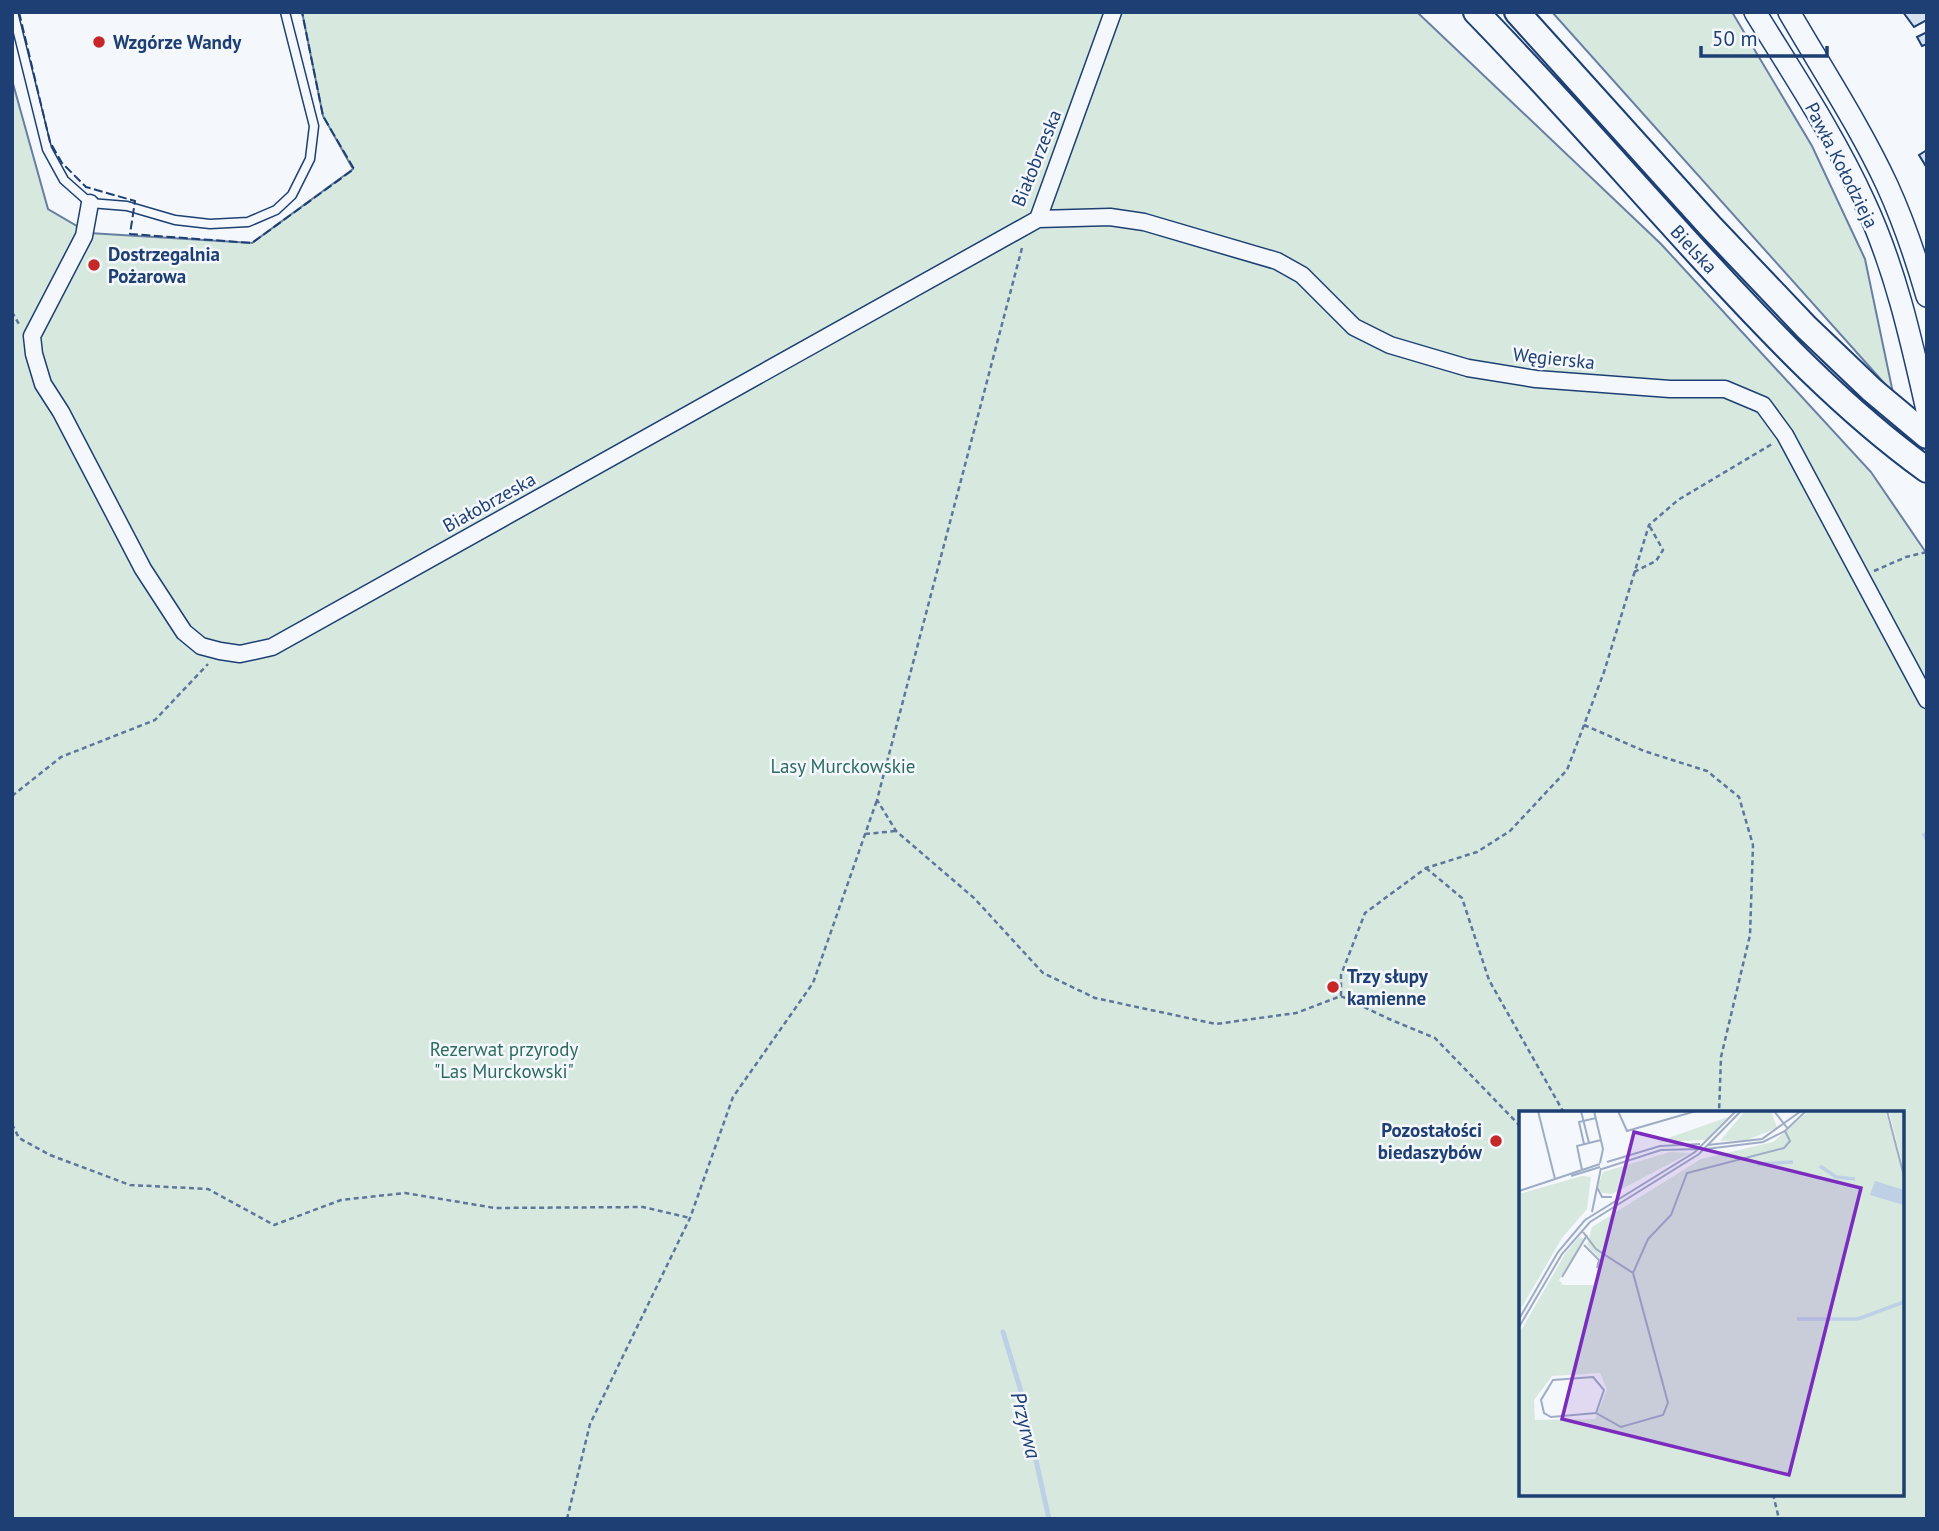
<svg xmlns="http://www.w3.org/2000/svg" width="1939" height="1531" font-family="'PT Sans',sans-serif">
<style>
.green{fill:#d7e8df;stroke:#687fa3;stroke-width:2;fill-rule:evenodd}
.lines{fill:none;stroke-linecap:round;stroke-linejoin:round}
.stream{stroke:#bed0e5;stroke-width:5}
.building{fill:#d5e0f0;stroke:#1d3f73;stroke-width:2}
.lane-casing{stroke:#1d3f73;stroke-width:11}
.street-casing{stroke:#1d3f73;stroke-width:19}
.secondary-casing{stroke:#1d3f73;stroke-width:24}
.primary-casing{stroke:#1d3f73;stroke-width:28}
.path{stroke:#5e769c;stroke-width:2.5;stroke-dasharray:5 3.5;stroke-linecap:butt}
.lane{stroke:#f4f7fb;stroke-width:8}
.street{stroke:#f4f7fb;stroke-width:16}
.secondary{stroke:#f4f7fb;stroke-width:21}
.primary{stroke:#f4f7fb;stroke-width:24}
.fence{stroke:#1d3f73;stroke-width:2;stroke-dasharray:9 3.5;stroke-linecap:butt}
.poi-dot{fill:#c62828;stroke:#f4f7fb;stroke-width:2.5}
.labels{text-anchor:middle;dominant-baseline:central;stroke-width:5;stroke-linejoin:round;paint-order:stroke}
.poi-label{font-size:19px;font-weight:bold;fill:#1d3f73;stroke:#f4f7fb;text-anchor:start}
.street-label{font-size:19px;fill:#1d3f73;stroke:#f4f7fb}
.park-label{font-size:19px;fill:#2c6c60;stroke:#f4f7fb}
.water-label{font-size:21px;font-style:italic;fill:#1d3f73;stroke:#f4f7fb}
.inset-river{fill:none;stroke:#bed0e5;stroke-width:3.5}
.inset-road{fill:none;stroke:#9eadc5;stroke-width:2}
.view{fill:#7b2cbf;fill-opacity:0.15;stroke:#7b2cbf;stroke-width:3.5}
.inset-edge{fill:none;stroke:#1d3f73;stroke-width:3.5}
</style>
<rect width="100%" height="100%" fill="#f4f7fb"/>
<path class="green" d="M302 12H1417L1661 244 1871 472 1927 554V1519H12V80L48 209 89 233 252 243 353 169 323 116ZM1521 1113H1902V1494H1521Z
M1552 12H1732L1812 146 1865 259 1893 393Z"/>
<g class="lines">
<path class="stream" d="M1925 835 1927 839
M1003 1332 1020 1388 1049 1519"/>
</g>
<path class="building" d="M1903 12H1927V20L1914 27Z
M1927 32V44L1922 46 1917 37Z
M1927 150V168L1919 155Z"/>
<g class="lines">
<defs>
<path id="lane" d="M13 12 47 149 64 180 90 203 127 206 175 220 210 224 248 222 276 210 292 195 310 159 314 126 285 12"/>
<path id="street" d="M90 203 84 236 32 336 34 354 43 384 61 412 143 569 184 632 201 646 220 651 240 654 272 647 1038 219 1113 12
M1038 219 1110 217 1144 222 1277 261 1302 275 1354 327 1390 345 1468 368 1536 379 1670 389H1725L1763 405 1785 435 1927 700"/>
<path id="secondary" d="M1755 12C1793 74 1834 135 1864 201 1895 267 1911 339 1927 410
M1789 12C1822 69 1859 125 1887 185 1903 220 1916 258 1927 296"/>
<path id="primary" d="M1476 12C1554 92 1627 176 1703 259 1772 334 1844 410 1927 470
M1517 12 1710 226 1806 327 1872 390 1927 436"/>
</defs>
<use href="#lane" class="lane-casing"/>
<use href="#street" class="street-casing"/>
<use href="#secondary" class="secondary-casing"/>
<use href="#primary" class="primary-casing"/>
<path class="path" d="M1022 248 877 800 896 831 974 898 1043 973 1095 998 1216 1024 1296 1013 1341 996 1389 1019 1435 1038 1521 1127
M12 312 20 326
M1874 571 1906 557 1927 552
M1634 572 1656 561 1663 550 1649 525
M1584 725 1644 751 1707 771 1739 797 1753 845 1750 935 1721 1057 1719 1113
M12 796 61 757 155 720 208 664
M865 834 896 831
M1426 868 1462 898 1489 980 1564 1113
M1341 996V975L1365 913 1426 868 1477 852 1510 831 1567 770 1604 672 1649 525 1678 500 1772 444
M12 1124 19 1138 50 1155 130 1185 208 1189 274 1225 341 1200 405 1193 495 1208 643 1207 690 1218
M1773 1494 1779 1519
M567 1519 590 1424 690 1218 733 1097 813 983 877 800"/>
<use href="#lane" class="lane"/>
<use href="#street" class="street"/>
<use href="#secondary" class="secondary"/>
<use href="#primary" class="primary"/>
<path class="fence" d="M19 12 50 142 62 163 86 187 135 201 130 234 252 243 354 169 323 116 302 12"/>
</g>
<g class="poi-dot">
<circle cx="99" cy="42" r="7"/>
<circle cx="94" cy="265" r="7"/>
<circle cx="1333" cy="987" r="7"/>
<circle cx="1496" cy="1141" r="7"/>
</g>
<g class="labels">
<g class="poi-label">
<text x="113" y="42">Wzgórze Wandy</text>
<text x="108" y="254">Dostrzegalnia<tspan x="108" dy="22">Pożarowa</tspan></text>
<text x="1347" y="976">Trzy słupy<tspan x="1347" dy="22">kamienne</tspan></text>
<text x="1482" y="1130" text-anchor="end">Pozostałości<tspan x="1482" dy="22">biedaszybów</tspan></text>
</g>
<g class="street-label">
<text transform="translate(1036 158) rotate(-68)">Białobrzeska</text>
<text transform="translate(1842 165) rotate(63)">Pawła Kołodzieja</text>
<text transform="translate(1694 249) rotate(47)">Bielska</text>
<text transform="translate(1554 358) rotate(6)">Węgierska</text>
<text transform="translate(489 502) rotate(-29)">Białobrzeska</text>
</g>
<g class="park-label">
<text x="843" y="766">Lasy Murckowskie</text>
<text x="504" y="1049">Rezerwat przyrody<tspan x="504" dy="22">"Las Murckowski"</tspan></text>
</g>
<g class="water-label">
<text transform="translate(1026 1425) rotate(76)">Przyrwa</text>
</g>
</g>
<g transform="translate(1519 1111)">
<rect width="385" height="385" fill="#f4f7fb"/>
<path d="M226 0H252L258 17 228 29 201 30ZM290 0H366L384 56 370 0H385V385H0V223L46 143 60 126 65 128 40 169 44 174H77L81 148 68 134 73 116 182 48 254 31ZM81 262 88 279 76 308 16 309 15 289 33 265ZM209 6 187 29 138 31 206 7ZM151 41 171 42 93 83 83 82 79 75 84 61ZM63 65 72 66 68 98 43 127 0 201V83Z" fill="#d7e8df" fill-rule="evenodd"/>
<path d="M356 70 385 79V94L351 84Z" fill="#bed0e5"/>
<path class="inset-river" d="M238 53 274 51M301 55 317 66 336 68M278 208H339L385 191"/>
<path class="inset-road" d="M19 0 36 68M62 0 70 32M75 0 84 38 81 52M99 0 108 20 177 0M255 0 269 18M368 0 385 65M65 33 60 11 77 7M189 34 243 28 282 0M187 38 244 31 266 20 287 0M88 51 141 35 181 33M83 58 142 39 179 38M63 59 58 35 82 29M52 65 81 56M78 76 83 86H93M0 80 81 53M73 101 82 57M64 121 77 138 114 162 149 292 144 304 102 316 77 302M65 134 80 149 78 157M114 162 129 128 152 104 168 62 265 37 271 30 266 20M43 166 68 124M0 208 39 141 66 109 176 41 217 0M0 216 43 143 71 111 180 43 222 0M74 266 85 279 77 302 32 306 25 302 22 289 34 269Z"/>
<path class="view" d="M115 21 342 77 270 364 43 308Z"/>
<rect width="385" height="385" class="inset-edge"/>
</g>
<rect width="1939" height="1531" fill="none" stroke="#1d3f73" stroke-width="28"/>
<path d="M1701 46v10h126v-10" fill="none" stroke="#1d3f73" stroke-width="3.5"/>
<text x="1712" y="46" font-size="21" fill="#1d3f73" stroke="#f4f7fb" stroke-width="5" paint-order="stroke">50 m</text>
</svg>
